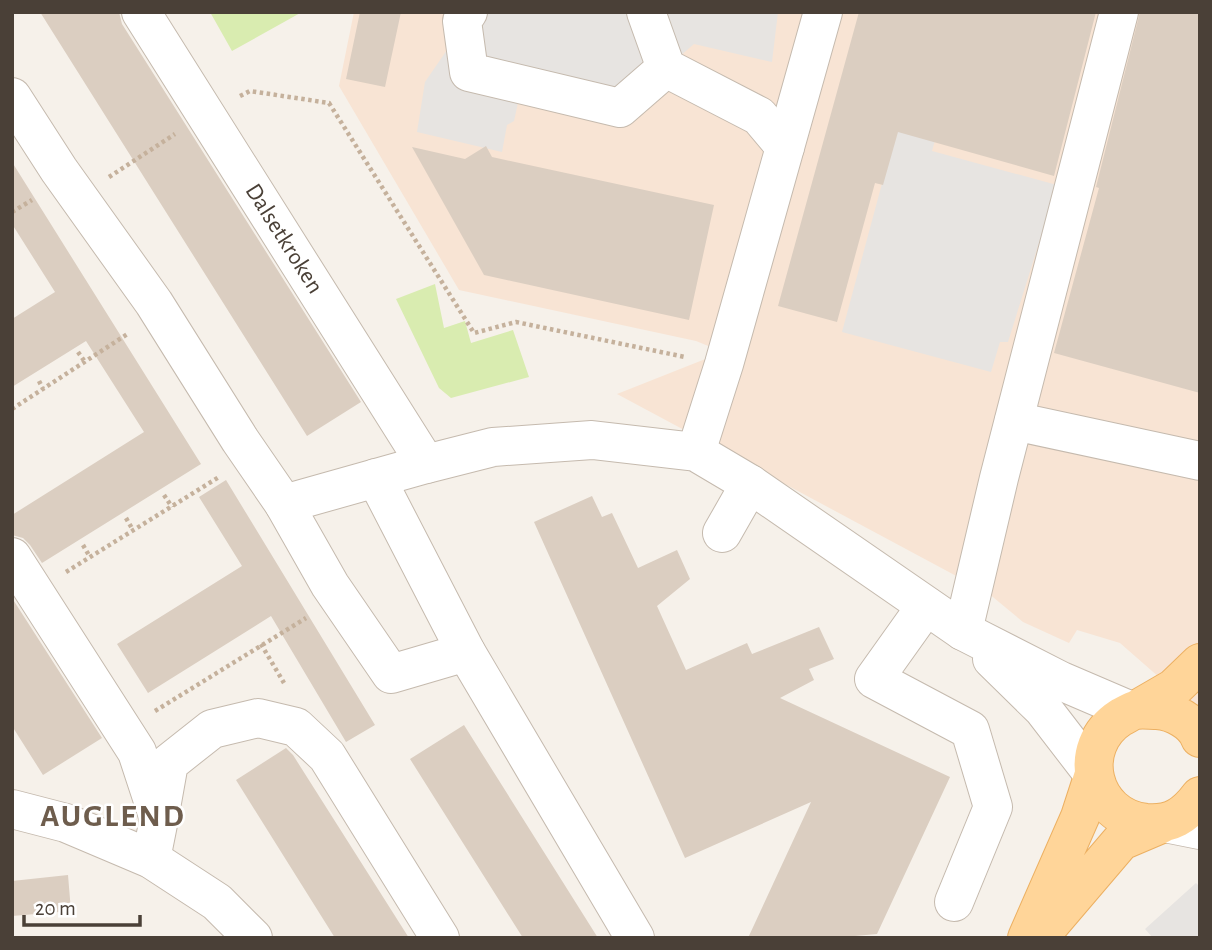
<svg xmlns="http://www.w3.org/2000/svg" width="1212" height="950" font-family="'Alegreya Sans',sans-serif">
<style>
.commercial{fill:#f8e4d4}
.green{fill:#d9ecb0}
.parking{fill:#e7e4e1}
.building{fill:#dbcec1}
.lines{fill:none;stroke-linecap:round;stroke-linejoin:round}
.minor-casing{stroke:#c5baae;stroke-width:40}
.major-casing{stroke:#ecb062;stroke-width:40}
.path{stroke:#c5b19c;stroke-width:4.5;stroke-dasharray:3.5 3.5;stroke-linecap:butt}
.minor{stroke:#fff;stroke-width:38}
.major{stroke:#ffd599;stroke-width:38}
.labels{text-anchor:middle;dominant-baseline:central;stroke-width:5;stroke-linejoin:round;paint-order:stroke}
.street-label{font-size:24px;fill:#4a4037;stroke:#fff}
.district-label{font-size:32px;font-weight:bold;letter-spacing:2px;fill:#6e5d4d;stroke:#fff}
</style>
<rect width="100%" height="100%" fill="#f6f1ea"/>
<path class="commercial" d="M354 12H1200V713L1120 643 1077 630 1069 643 1023 622 988 593 617 394 723 352 696 341 459 290 339 86Z"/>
<path class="green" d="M210 12H302L232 51Z
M435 284 444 328 465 321 471 343 513 330 529 377 451 398 439 388 396 299Z"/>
<path class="parking" d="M473 12H778L772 62 694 44 624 104 521 89 514 121 507 125 502 152 417 132 425 82Z
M918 50 957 61 932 151 1057 185 1008 342H1000L991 372 842 332Z
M1196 883 1200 887V938H1153L1145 929Z"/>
<path class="building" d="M40 12H119L122 24 361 402 307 436Z
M360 12H401L385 87 346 79Z
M859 12H1096L1054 176 898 132 883 185 875 183 837 322 778 306Z
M1140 12H1200V393L1054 353 1099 188 1096 187Z
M486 146 492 157 714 205 689 320 484 275 412 147 465 159Z
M12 162 201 464 42 563 30 545 23 538 12 535V515L144 432 86 341 12 387V319L55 292 12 224Z
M226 480 375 725 346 742 271 616 148 693 117 644 242 566 199 497Z
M592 496 602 517 612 513 638 568 677 550 690 579 657 606 686 670 747 643 752 654 819 627 834 659 809 669 814 680 780 698 950 777 877 934 833 938H748L811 802 685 858 534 522Z
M12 598 102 738 43 775 12 726Z
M464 725 598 938H523L410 759Z
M286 748 293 755 409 938H335L236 780Z
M68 875 71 911 12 916V881Z"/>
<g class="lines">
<defs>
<g id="minor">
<path id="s1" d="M141 12 426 464"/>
<path d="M468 12 462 21 469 72 620 108 666 68"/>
<path d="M646 12 666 68 759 116 785 147"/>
<path d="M12 97 59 170 154 303 240 440 284 504 330 585 391 674 466 652"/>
<path d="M1014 421 1200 461"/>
<path d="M696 452 724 364 823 12"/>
<path d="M376 478 466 652 635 938"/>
<path d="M284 504 426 464 493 447 592 440 696 452 750 484 963 631 1061 681 1131 711"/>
<path d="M722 533 750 484"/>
<path d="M12 557 137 752 159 819 151 859"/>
<path d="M926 606 874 679 970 730 993 807 954 902"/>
<path d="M963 631 999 478 1119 12"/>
<path d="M992 659 1043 709 1093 774"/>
<path d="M12 809 66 823 151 859 217 902 253 938"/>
<path d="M159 819 169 763 212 729 258 718 296 727 327 756 440 938"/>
<path d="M1165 823 1200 830"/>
</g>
<path id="major" d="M1136 710 1174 688 1200 663
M1200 738C1194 722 1173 711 1157 710 1150 710 1142 709 1136 710 1130 711 1126 715 1121 717 1074 747 1091 817 1146 823 1171 825 1185 816 1200 796
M1040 936 1121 841 1161 824
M1027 938 1080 817 1093 777"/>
</defs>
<use href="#minor" class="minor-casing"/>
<use href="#major" class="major-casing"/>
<path class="path" d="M240 96 250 91 329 103 474 333 516 322 685 357
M109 177 175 134
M12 212 32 200
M78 352 85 362
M39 381 43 389
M12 409 129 333
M164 495 172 507
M126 518 133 530
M83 545 90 557
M66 572 219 477
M261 644 284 683
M155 711 306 618"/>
<use href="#minor" class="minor"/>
<use href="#major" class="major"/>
</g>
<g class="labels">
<g class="street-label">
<text stroke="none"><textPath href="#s1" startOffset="268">Dalsetkroken</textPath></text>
</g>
<g class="district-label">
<text x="113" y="816">AUGLEND</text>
</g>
</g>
<rect width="1212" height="950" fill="none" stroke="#4a4037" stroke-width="28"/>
<path d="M24 915v10h116v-10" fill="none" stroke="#4a4037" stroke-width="3.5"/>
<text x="35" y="915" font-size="21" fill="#4a4037" stroke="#ffffff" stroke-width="5" paint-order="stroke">20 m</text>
</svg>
